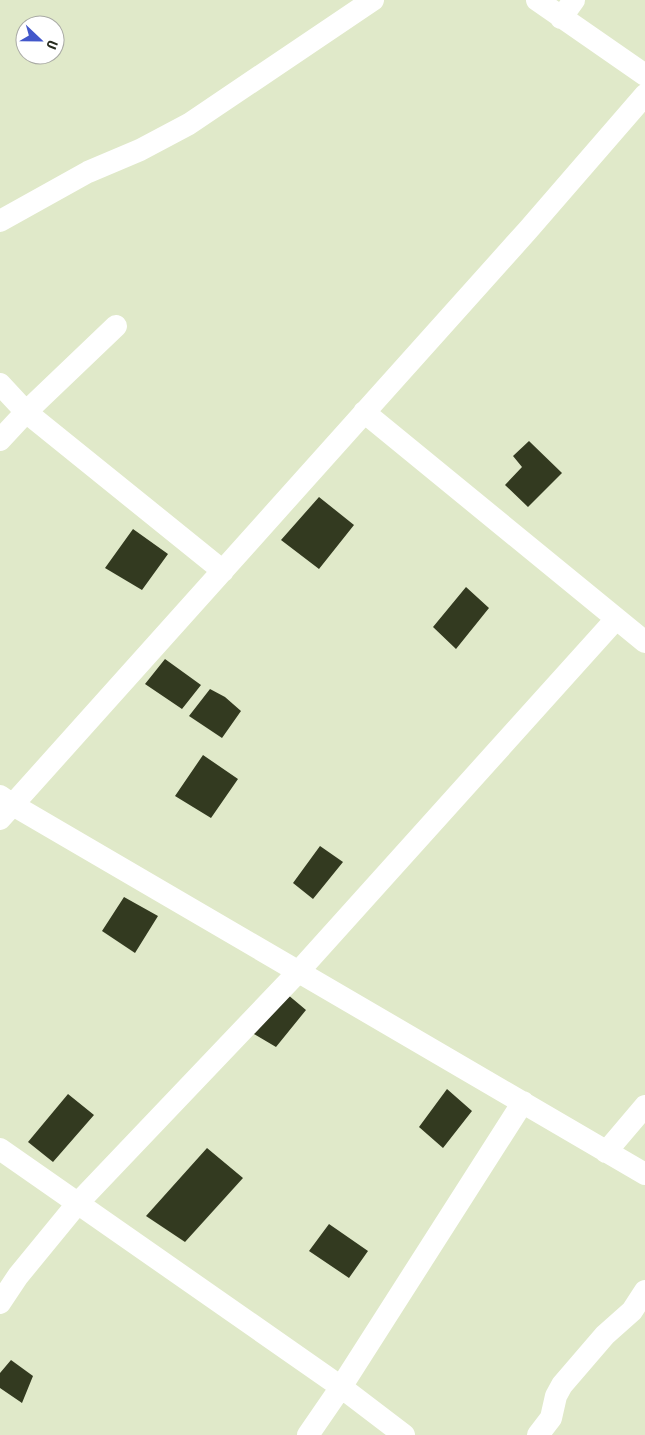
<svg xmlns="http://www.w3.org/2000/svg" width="645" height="1435" font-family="'Roboto Condensed',sans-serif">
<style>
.building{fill:#333a20}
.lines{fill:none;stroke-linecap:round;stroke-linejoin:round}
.minor{stroke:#fff;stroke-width:22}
</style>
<rect width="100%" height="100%" fill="#e0e9c9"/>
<path class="building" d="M529 441 562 473 528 507 505 485 522 467 513 456Z
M319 497 354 525 319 569 281 540Z
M133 529 168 554 142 590 105 568Z
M466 587 489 608 456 649 433 627Z
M165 659 201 685 182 709 145 684Z
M210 689 225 697 241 711 222 738 189 716Z
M203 755 238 779 211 818 175 796Z
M320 846 343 862 313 899 293 883Z
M124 897 158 916 135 953 102 931Z
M281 989 306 1010 276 1047 244 1028Z
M447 1089 472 1111 443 1148 419 1127Z
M68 1094 94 1115 53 1162 28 1142Z
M207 1148 243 1178 185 1242 146 1216Z
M329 1224 368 1251 349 1278 309 1251Z
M11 1360 33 1376 22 1403 0 1388V1373Z"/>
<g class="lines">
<path class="minor" d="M537 0 645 75
M561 18 574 0
M0 221 88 172 140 150 189 124 373 0
M0 384 26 412 223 571
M364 412 645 642
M0 440 26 412 116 326
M0 796 13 805 645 1174
M0 819 528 230 645 95
M0 1149 341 1387 404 1435
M606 1152 645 1106
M0 1303 18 1276 77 1204 299 971 616 619
M308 1435 341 1387 523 1102
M538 1435 551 1418 556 1396 562 1385 605 1335 632 1311 645 1291"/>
</g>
<g transform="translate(40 40) rotate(112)"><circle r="24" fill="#ffffff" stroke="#a9aaa5"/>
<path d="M0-4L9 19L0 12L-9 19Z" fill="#4257ca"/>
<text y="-8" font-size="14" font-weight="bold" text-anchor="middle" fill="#272b1f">U</text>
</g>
</svg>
